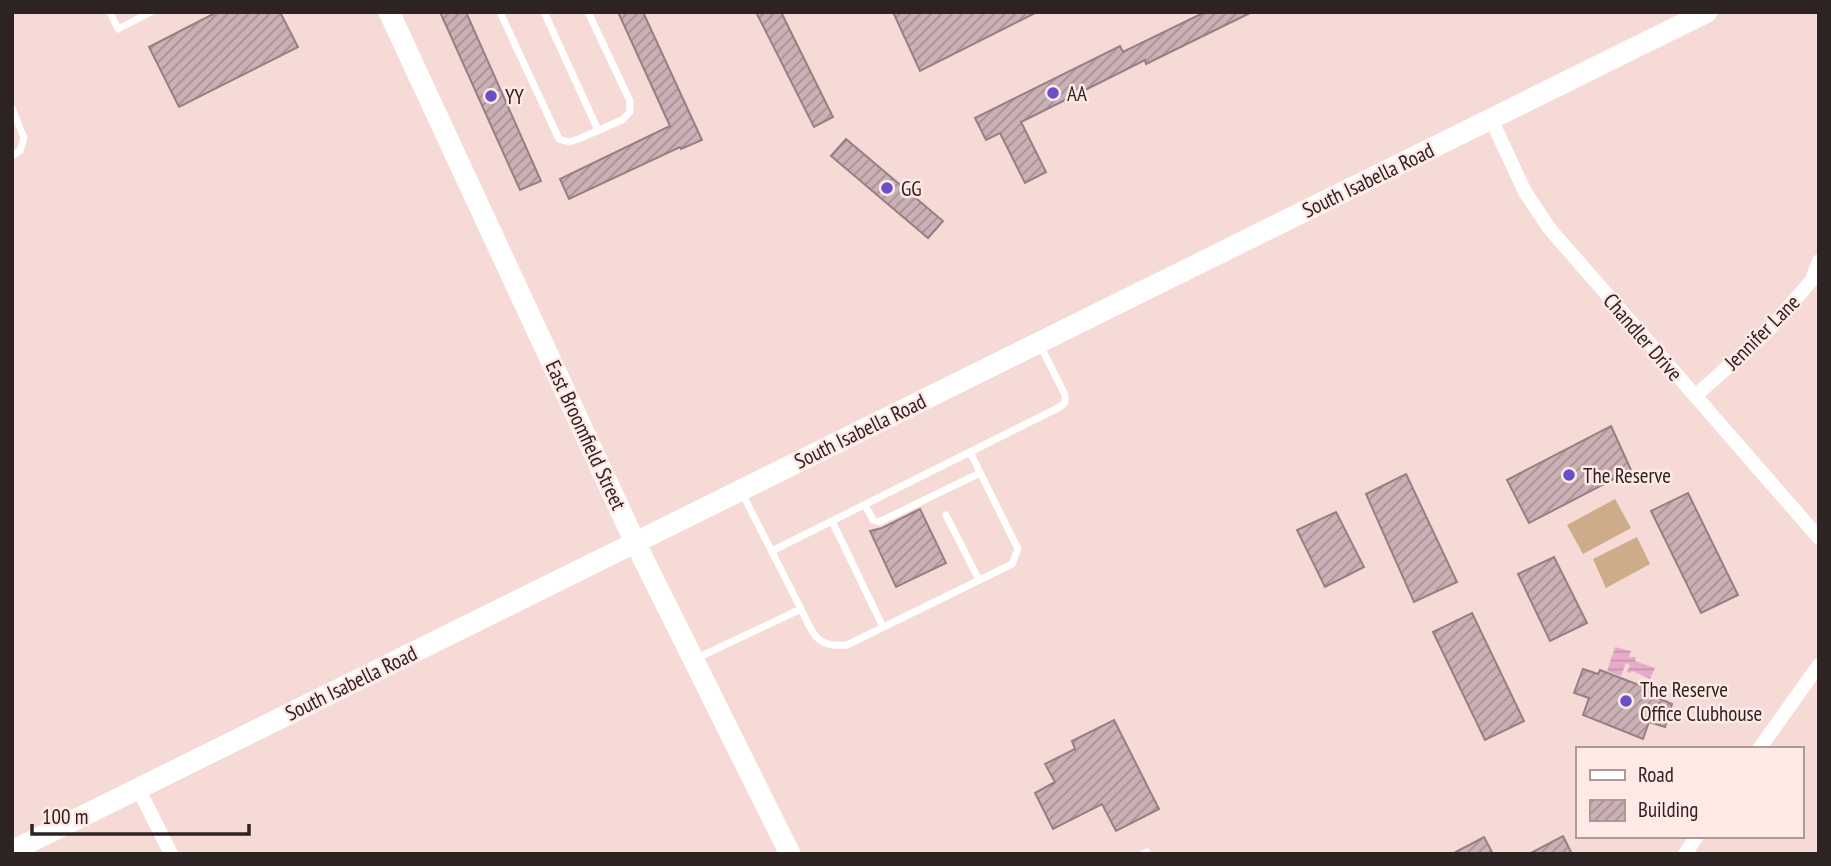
<svg xmlns="http://www.w3.org/2000/svg" width="1831" height="866" font-family="'PT Sans Narrow',sans-serif">
<style>
.green{fill:#ceac89}
.water{fill:url(#water-rules)}
.building{fill:url(#building-hatch);stroke:#987f83;stroke-width:2}
.lines{fill:none;stroke-linecap:round;stroke-linejoin:round}
.lane{stroke:#fff;stroke-width:7}
.street{stroke:#fff;stroke-width:14}
.secondary{stroke:#fff;stroke-width:21}
.poi-dot{fill:#674fc8;stroke:#ffe9e5;stroke-width:2.5}
.labels{text-anchor:middle;dominant-baseline:central;stroke-width:5;stroke-linejoin:round;paint-order:stroke}
.poi-label{font-size:21px;fill:#2d2322;stroke:#ffe9e5;text-anchor:start}
.street-label{font-size:21px;fill:#2d2322;stroke:#ffe9e5}
</style>
<defs>
<pattern id="water-rules" width="6" height="5" patternUnits="userSpaceOnUse" patternTransform="scale(1.75)"><rect width="6" height="5" fill="#e8acca"/><path d="M0 2.5h6" fill="none" stroke="#c794ad"/></pattern>
<pattern id="building-hatch" width="6" height="6" patternUnits="userSpaceOnUse" patternTransform="scale(1.75)"><rect width="6" height="6" fill="#cbb1b5"/><path d="M-1 1l2-2M0 6l6-6M5 7l2-2" fill="none" stroke="#a59093"/></pattern>
</defs>
<rect width="100%" height="100%" fill="#f6dad6"/>
<path class="green" d="M1615 499 1631 528 1583 554 1567 525Z
M1637 537 1650 564 1606 588 1593 559Z"/>
<path class="water" d="M1615 647 1631 651 1629 657H1636L1635 661 1655 668 1650 679 1632 671 1630 673 1627 672 1630 665 1626 663 1621 676 1607 671Z"/>
<path class="building" d="M217 12H280L298 47 179 107 149 47Z
M440 12H466L541 181 520 190Z
M618 12H643L702 140 681 149 680 147 569 199 560 179 670 126Z
M756 12H781L833 117 814 127Z
M893 12H1037L920 71Z
M1205 12H1252L1146 64 1145 60 1021 122 1046 172 1025 183 1000 133 986 140 975 118 1120 46 1123 52Z
M846 139 943 221 928 238 831 156Z
M1611 426 1631 470 1529 523 1507 480Z
M1406 474 1457 582 1414 602 1366 494Z
M1688 493 1738 595 1701 613 1651 511Z
M920 509 946 563 896 587 870 531 882 528Z
M1336 512 1364 567 1325 587 1297 530Z
M1554 557 1587 623 1550 641 1518 574Z
M1472 613 1524 721 1485 740 1433 632Z
M1583 669 1598 674 1600 670 1660 693 1658 698 1672 704 1665 727 1649 722 1643 739 1583 715 1589 698 1574 693Z
M1114 720 1159 809 1116 831 1102 804 1053 829 1035 793 1055 782 1045 764 1075 749 1072 741Z
M1563 836 1572 854H1529Z
M1484 837 1493 854H1452Z"/>
<g class="lines">
<path class="lane" d="M110 12 118 29 151 12
M500 12 559 139 569 142 581 138 622 120 630 112V101L588 12
M544 12 598 130
M12 108 24 138 20 151 12 156
M865 505 873 520 879 522 980 473
M946 515 979 580
M832 521 883 627
M772 551 970 452
M801 609C813 634 816 648 847 645L1012 564 1018 549 970 452 1060 407 1065 402V395L1040 345
M695 659 801 609 742 493
M1143 854 1147 852"/>
<path class="street" d="M1491 119 1525 192 1549 228 1819 538
M1695 396 1765 334 1812 280 1819 261
M1759 749 1819 665
M138 788 171 854
M1685 854 1697 836"/>
<path class="secondary" d="M389 12 635 542 790 854
M12 851 1707 12"/>
</g>
<g class="poi-dot">
<circle cx="1053" cy="93" r="7"/>
<circle cx="491" cy="96" r="7"/>
<circle cx="887" cy="188" r="7"/>
<circle cx="1569" cy="475" r="7"/>
<circle cx="1626" cy="701" r="7"/>
</g>
<g class="labels">
<g class="poi-label">
<text x="1067" y="93">AA</text>
<text x="505" y="96">YY</text>
<text x="901" y="188">GG</text>
<text x="1583" y="475">The Reserve</text>
<text x="1640" y="689">The Reserve<tspan x="1640" dy="24">Office Clubhouse</tspan></text>
</g>
<g class="street-label">
<text transform="translate(1368 180) rotate(-26)">South Isabella Road</text>
<text transform="translate(1762 332) rotate(-45)">Jennifer Lane</text>
<text transform="translate(1643 337) rotate(49)">Chandler Drive</text>
<text transform="translate(860 431) rotate(-26)">South Isabella Road</text>
<text transform="translate(586 435) rotate(65)">East Broomfield Street</text>
<text transform="translate(351 683) rotate(-26)">South Isabella Road</text>
</g>
</g>
<rect width="1831" height="866" fill="none" stroke="#2d2322" stroke-width="28"/>
<rect x="1576" y="747" width="228" height="91" fill="#ffe9e5" stroke="#ab9a97" stroke-width="2"/>
<rect x="1590" y="770" width="35" height="10" fill="#ffffff" stroke="#ab9a97" stroke-width="2"/>
<text x="1638" y="782" font-size="21" fill="#2d2322">Road</text>
<rect x="1590" y="800" width="35" height="21" fill="url(#building-hatch)" stroke="#ab9a97" stroke-width="2"/>
<text x="1638" y="817" font-size="21" fill="#2d2322">Building</text>
<path d="M32 824v10h217v-10" fill="none" stroke="#2d2322" stroke-width="3.5"/>
<text x="42" y="824" font-size="21" fill="#2d2322" stroke="#ffe9e5" stroke-width="5" paint-order="stroke">100 m</text>
</svg>
